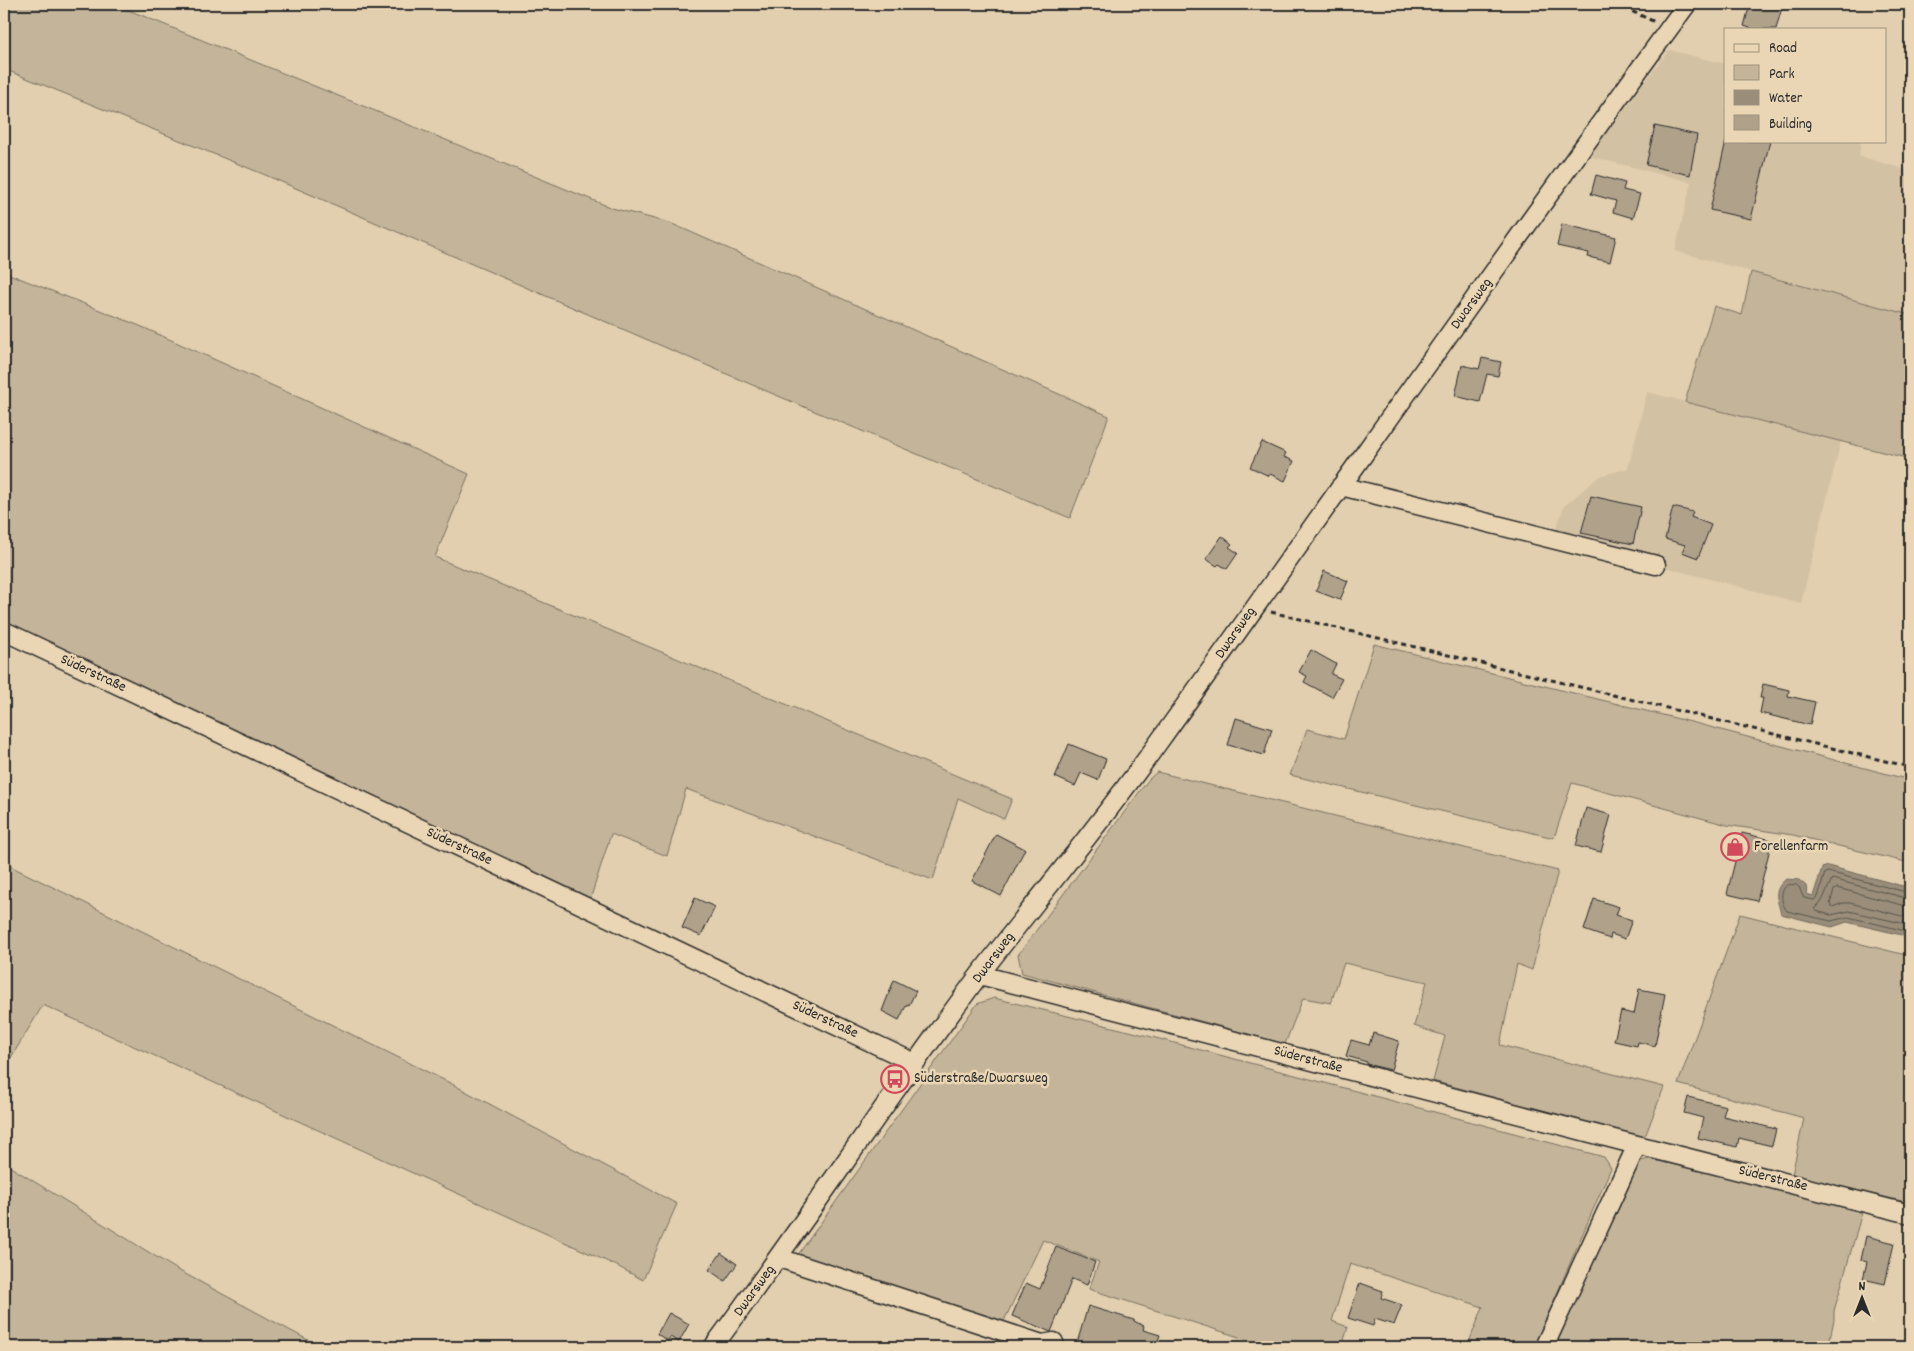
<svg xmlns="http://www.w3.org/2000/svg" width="1914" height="1351" font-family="Dekko,sans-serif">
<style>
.built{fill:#d3c1a4}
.green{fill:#c4b499;stroke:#787062}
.water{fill:#9a8e7a;stroke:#6e665a}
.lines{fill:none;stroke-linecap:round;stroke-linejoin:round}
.shore{stroke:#57534b;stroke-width:1}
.building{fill:#b0a18a;stroke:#2b2b2b}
.minor-casing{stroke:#2b2b2b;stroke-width:21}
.path{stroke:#2b2b2b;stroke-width:3;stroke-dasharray:5 4;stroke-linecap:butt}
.minor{stroke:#ead6b4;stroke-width:18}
.labels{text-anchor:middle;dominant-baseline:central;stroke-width:5;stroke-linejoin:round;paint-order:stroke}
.street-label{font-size:15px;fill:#2b2b2b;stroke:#ead6b4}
.poi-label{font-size:15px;fill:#2b2b2b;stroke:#ead6b4;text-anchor:start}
</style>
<rect width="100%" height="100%" fill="#e2cfaf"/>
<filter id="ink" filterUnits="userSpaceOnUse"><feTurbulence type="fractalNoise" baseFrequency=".02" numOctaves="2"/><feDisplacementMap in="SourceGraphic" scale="10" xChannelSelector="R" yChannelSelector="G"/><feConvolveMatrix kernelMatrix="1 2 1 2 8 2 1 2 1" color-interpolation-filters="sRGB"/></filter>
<g filter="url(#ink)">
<path class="built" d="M1669 50 1725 64V141H1861L1859 156 1910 171V315L1675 251 1691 182 1588 156Z
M1647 392 1841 441 1801 603 1553 538 1564 506 1600 476 1628 468Z"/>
<path class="green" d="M4 4H114L612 208 670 223 1109 416 1070 518 764 390 263 174 4 69Z
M4 272 140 326 469 474 435 557 1012 799 1004 819 958 798 933 880 686 789 667 856 611 834 589 903 4 626Z
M1751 272 1910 315V459L1685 402 1714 306 1742 315Z
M1374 644 1691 722 1910 780V863L1793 835 1727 825 1572 783 1554 838 1290 775 1307 729 1344 739Z
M1157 772 1558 871 1532 970 1517 964 1500 1045 1664 1087 1646 1134 1642 1137 1433 1081 1445 1036 1414 1026 1427 982 1344 963 1331 1003 1303 998 1285 1044 1022 973 1018 955 1149 779Z
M4 863 452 1084 677 1204 643 1280 615 1265 43 1005 4 1069Z
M1740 914 1910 956V1203L1792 1175 1804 1118 1678 1084Z
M994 998 1133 1032 1604 1157 1611 1168 1534 1347H1467L1483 1307 1350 1264 1332 1321 1348 1327 1342 1347H1270L1089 1289 1099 1262 1043 1240 1001 1327 795 1259 977 1004Z
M1650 1159 1863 1209 1834 1311V1320L1828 1347H1553L1640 1161Z
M4 1163 176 1269 321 1347H4Z"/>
<path class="water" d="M1828 866 1910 888V937L1847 922 1832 927 1781 914C1777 898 1772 891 1786 879L1799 880 1806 886 1807 894 1813 896 1822 868Z"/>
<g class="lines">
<path class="shore" d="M1910 893 1828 872 1825 873 1818 897 1814 900 1804 898C1798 888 1802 883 1787 885 1779 892 1781 903 1787 911L1831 921 1848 917 1910 932
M1910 899 1832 879 1822 901 1814 909 1816 911 1831 915 1849 911 1910 925
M1910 907 1837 888 1834 890 1830 904 1832 907 1843 903H1850L1910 918"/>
</g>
<path class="building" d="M1750 4H1783L1776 29H1753L1744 26Z
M1655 126 1697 135 1690 175 1646 165Z
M1726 141H1770L1751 219 1710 210Z
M1596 175 1625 183 1623 190 1640 194 1633 218 1613 212 1616 201 1591 194Z
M1562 224 1616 237 1610 262 1588 257 1589 253 1557 246Z
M1482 358 1501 362 1498 376 1487 374 1480 402 1455 396 1462 365 1479 369Z
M1262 442 1286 453 1284 457 1294 461 1285 481 1270 474 1269 476 1250 467Z
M1591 496 1641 507 1633 544 1581 533Z
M1673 507 1693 512 1691 517 1711 525 1698 558 1682 552 1685 545 1665 539Z
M1222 536 1232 544 1229 547 1238 553 1227 569 1219 564 1217 566 1206 559Z
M1324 571 1348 581 1340 600 1316 591Z
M1311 650 1336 664 1331 674 1342 679 1332 697 1304 682 1307 676 1299 672Z
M1763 684 1789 690 1788 696 1815 702 1810 725 1760 713 1763 698H1760Z
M1236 718 1272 729 1264 755 1228 745Z
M1069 744 1106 759 1098 780 1081 773 1075 786 1055 777Z
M1586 808 1611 815 1601 852 1576 846Z
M1742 833 1772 840 1757 901 1727 894Z
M996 834 1025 849 1001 896 972 881Z
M695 898 715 907 701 936 682 928Z
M1594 899 1619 907 1616 915 1632 920 1625 939 1611 934 1610 939 1584 930Z
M894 980 916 991 909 1005 907 1004 899 1020 882 1011Z
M1639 989 1665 994 1655 1046 1638 1042 1637 1046 1614 1041 1621 1011 1634 1014Z
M1373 1033 1399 1041 1391 1070 1366 1064 1367 1062 1346 1056 1351 1040 1369 1045Z
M1688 1097 1726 1106 1723 1116 1776 1129 1772 1146 1739 1138 1737 1147 1698 1138 1703 1118 1684 1113Z
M1866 1236 1894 1243 1885 1284 1863 1279 1867 1262 1861 1260Z
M1056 1247 1095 1262 1087 1285 1072 1279 1051 1332 1012 1316 1026 1283 1040 1289Z
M721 1253 737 1264 725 1281 709 1270Z
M1360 1283 1383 1291 1381 1298 1402 1305 1394 1325 1375 1319 1373 1326 1348 1318Z
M1088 1306 1134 1320V1321L1144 1326 1143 1330 1160 1335 1156 1347H1108L1097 1344 1096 1347H1092L1077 1343Z
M669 1313 689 1324 679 1342 670 1337 668 1341 657 1334Z"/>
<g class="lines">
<defs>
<path id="minor" d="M1341 486 1656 565
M4 631 915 1063
M980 975 1637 1145 1910 1214
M779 1258 1042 1344 1054 1342
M713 1347C804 1224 888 1097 980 974 1039 897 1102 822 1158 743 1335 497 1508 248 1687 4
M1544 1347 1637 1145"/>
</defs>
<use href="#minor" class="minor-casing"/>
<path class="path" d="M1616 4 1655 22
M1271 612 1910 767"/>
<use href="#minor" class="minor"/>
</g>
</g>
<defs>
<symbol id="shop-ring" viewBox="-11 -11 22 22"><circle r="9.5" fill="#ead6b4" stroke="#d1495b" stroke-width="1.5"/><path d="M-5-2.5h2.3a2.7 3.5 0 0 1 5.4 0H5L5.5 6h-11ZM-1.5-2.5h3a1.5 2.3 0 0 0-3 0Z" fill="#d1495b"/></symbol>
<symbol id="bus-ring" viewBox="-11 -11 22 22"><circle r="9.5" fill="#ead6b4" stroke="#d1495b" stroke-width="1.5"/><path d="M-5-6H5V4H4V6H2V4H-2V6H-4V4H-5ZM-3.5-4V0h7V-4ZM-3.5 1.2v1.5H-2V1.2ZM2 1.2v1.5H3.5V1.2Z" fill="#d1495b"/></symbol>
</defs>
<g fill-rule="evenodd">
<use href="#shop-ring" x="1719" y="831" width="32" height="32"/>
<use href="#bus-ring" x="879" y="1063" width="32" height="32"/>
</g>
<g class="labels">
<g class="street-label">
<text transform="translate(1472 304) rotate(-54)">Dwarsweg</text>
<text transform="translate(1236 633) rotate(-55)">Dwarsweg</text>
<text transform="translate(93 674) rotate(25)">Süderstraße</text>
<text transform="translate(459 847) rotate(25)">Süderstraße</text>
<text transform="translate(994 958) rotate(-53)">Dwarsweg</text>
<text transform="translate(825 1020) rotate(25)">Süderstraße</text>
<text transform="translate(1308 1060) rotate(15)">Süderstraße</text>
<text transform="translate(1773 1179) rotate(14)">Süderstraße</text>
<text transform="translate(755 1291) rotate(-54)">Dwarsweg</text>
</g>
<g class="poi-label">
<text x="1754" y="847">Forellenfarm</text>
<text x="914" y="1079">Süderstraße/Dwarsweg</text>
</g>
</g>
<rect width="1914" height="1351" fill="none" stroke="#ead6b4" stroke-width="20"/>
<rect x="10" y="10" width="1894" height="1331" fill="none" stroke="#2b2b2b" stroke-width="2" filter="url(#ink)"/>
<rect x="1724" y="28" width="162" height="115" fill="#ead6b4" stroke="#9e927d"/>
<rect x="1734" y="44" width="25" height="8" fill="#ead6b4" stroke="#9e927d"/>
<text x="1769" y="52" font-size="15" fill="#2b2b2b">Road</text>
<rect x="1734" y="65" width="25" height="15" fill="#c4b499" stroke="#9e927d"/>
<text x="1769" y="78" font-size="15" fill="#2b2b2b">Park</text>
<rect x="1734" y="90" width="25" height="15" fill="#9a8e7a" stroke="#9e927d"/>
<text x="1769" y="102" font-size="15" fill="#2b2b2b">Water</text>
<rect x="1734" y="115" width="25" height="15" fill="#b0a18a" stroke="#9e927d"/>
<text x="1769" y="128" font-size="15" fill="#2b2b2b">Building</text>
<g transform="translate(1862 1298)" stroke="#ead6b4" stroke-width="4" paint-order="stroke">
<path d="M0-4L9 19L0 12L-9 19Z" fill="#2b2b2b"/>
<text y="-8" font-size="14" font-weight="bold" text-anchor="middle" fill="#2b2b2b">N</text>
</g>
</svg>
